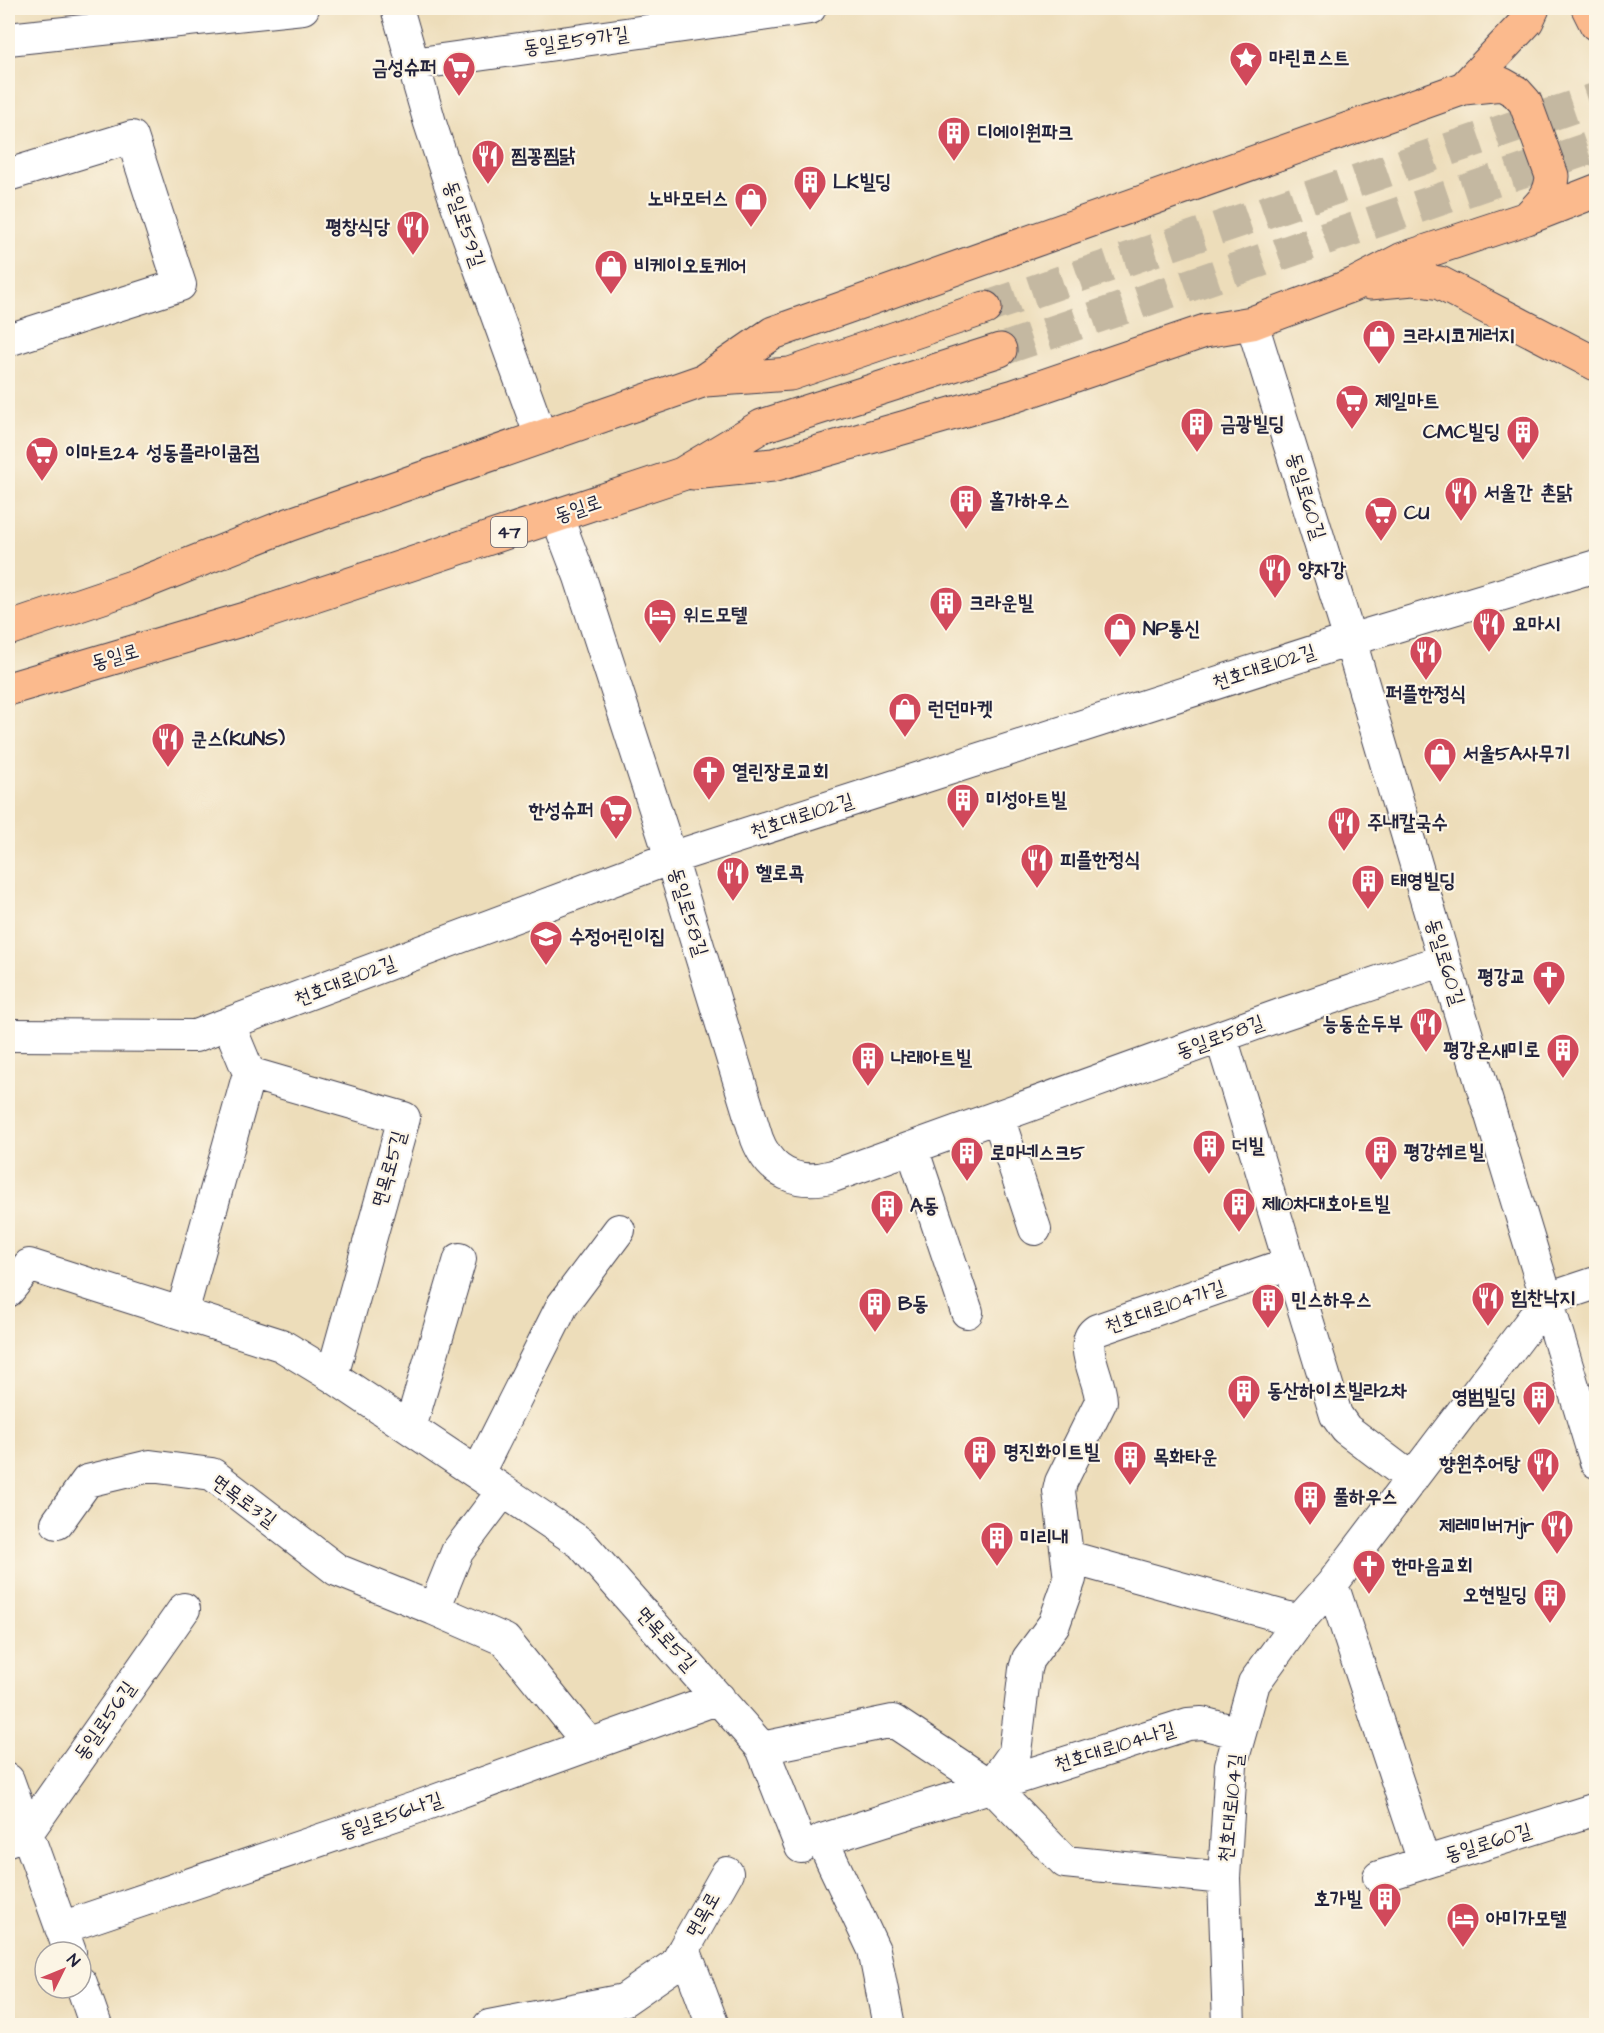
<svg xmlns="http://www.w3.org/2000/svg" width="1604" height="2033" font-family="'Architects Daughter','Poor Story',sans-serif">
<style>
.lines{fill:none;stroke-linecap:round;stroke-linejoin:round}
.primary-tunnel{stroke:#c4b8a1;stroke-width:33;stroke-dasharray:33 16;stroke-linecap:butt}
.minor-casing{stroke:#403e4e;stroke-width:34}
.primary-casing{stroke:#403e4e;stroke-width:35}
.trunk-casing{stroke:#403e4e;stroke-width:35}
.minor{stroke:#fff;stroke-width:32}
.primary{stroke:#fbba8d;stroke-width:33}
.trunk{stroke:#fbba8d;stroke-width:33}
.labels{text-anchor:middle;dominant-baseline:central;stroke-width:4.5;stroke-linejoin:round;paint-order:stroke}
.shield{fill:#fcf5e5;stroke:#63616e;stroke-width:1.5}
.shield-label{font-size:18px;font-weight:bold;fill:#22223b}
.street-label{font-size:20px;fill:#22223b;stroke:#fcf5e5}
.poi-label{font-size:20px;font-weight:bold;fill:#22223b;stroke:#fcf5e5;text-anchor:start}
</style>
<rect width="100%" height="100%" fill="#fcf5e5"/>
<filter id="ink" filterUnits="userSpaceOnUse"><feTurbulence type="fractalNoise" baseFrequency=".0167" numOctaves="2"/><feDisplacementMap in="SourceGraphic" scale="12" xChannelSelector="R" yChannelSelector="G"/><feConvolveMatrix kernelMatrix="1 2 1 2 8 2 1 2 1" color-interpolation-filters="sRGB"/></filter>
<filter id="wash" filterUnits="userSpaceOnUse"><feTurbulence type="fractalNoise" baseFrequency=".008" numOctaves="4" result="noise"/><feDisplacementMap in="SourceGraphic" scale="24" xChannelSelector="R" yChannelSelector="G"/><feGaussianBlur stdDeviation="1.35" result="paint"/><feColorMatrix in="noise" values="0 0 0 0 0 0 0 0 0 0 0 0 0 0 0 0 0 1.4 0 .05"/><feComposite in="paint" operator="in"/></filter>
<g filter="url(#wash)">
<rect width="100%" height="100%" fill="#edddba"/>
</g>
<g filter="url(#ink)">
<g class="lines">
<path class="primary-tunnel" d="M985 308 1596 99
M1000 350 1596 146"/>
<defs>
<path id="minor" d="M397 8 430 123 457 205 541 437
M8 39 303 8
M413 64 810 8
M8 175 132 137 180 285 8 340
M1252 323 1350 640 1444 960 1596 1462
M557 517 580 577 671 858 757 1139C770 1173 798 1186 833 1176L1283 1014 1444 960
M8 1035 195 1036 671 858 1350 640 1596 566
M1221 1037 1336 1415 1346 1429 1412 1479
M249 1073 404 1118 332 1376
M998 1117 1035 1229
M912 1148 967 1312
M8 1291 29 1265 281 1345 332 1376 581 1543 762 1748 801 1847
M182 1313 249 1073 229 1025
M410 1428 460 1259
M478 1473 562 1306 619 1230
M57 1523 87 1481 150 1466 212 1474 337 1570 434 1609 457 1552 503 1491
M1068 1557 1299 1621
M1332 1584 1424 1862
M434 1609 505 1640 590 1745
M762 1748 893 1721 991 1786 1065 1862 1224 1878
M8 1780 70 1952
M991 1786 1015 1752 1025 1669 1028 1659 1054 1624 1070 1579 1059 1491 1061 1482 1101 1401C1101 1380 1076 1343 1097 1330L1290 1263
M8 1840 27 1833 184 1609
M1379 1877 1596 1809
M61 1928 415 1808 719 1698
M81 1983 96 2026
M489 2026 624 2000 676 1964 684 1949
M713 2026 684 1949 727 1873
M889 2026 874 1950 822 1840 1188 1724 1202 1723 1240 1733
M1229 2026 1224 1878 1231 1765 1254 1683 1299 1621 1332 1584 1548 1299 1596 1283"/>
<path id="primary" d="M1464 88 1527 21 1533 8
M1370 283 1413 279 1440 283 1596 364
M706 379 773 333 1464 88 1502 84 1516 92 1525 102 1552 176C1551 196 1540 205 1527 218
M693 473 773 465 1014 396 1205 331 1252 323 1353 285 1403 259 1527 218 1596 191
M8 629 135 586 288 525 705 380 790 374 985 308
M8 689 251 617 682 474 762 426 1000 350"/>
<path id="trunk" d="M1588 8 1596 24"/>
</defs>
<use href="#minor" class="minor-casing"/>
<use href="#primary" class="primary-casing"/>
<use href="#trunk" class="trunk-casing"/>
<use href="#minor" class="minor"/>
<use href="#primary" class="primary"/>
<use href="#trunk" class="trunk"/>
</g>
</g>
<defs>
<symbol id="sight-pin" viewBox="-11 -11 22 30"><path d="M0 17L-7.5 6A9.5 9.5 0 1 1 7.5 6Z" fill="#d1495b" stroke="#fcf5e5"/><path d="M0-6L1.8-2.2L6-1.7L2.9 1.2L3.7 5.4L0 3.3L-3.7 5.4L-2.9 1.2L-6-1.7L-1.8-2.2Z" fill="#fff"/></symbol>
<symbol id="supermarket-pin" viewBox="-11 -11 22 30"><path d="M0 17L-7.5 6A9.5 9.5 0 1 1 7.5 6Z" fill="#d1495b" stroke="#fcf5e5"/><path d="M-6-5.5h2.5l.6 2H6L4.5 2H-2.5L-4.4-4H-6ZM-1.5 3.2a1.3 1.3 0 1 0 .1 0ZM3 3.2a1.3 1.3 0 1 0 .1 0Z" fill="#fff"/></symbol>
<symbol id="building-pin" viewBox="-11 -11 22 30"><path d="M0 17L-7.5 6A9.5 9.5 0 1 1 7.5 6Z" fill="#d1495b" stroke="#fcf5e5"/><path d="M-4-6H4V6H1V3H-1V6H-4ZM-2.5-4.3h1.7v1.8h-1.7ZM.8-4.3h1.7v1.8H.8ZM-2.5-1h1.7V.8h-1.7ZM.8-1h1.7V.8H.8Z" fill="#fff"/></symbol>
<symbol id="restaurant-pin" viewBox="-11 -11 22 30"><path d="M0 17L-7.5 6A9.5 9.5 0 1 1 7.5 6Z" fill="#d1495b" stroke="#fcf5e5"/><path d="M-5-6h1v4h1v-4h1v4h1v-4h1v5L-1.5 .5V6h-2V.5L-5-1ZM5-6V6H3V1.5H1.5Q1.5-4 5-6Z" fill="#fff"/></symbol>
<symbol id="shop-pin" viewBox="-11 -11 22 30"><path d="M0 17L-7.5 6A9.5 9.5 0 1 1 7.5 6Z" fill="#d1495b" stroke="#fcf5e5"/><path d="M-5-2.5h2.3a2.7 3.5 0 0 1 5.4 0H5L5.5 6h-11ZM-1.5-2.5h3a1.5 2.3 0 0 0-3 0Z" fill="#fff"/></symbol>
<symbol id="hotel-pin" viewBox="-11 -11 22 30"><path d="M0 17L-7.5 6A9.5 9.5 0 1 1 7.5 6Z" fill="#d1495b" stroke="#fcf5e5"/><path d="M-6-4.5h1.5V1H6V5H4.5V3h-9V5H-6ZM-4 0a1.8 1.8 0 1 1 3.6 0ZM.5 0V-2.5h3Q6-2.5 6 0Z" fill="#fff"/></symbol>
<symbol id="church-pin" viewBox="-11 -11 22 30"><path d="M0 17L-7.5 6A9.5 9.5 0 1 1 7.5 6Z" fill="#d1495b" stroke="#fcf5e5"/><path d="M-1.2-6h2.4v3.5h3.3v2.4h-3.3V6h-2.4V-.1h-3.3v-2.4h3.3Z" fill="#fff"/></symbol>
<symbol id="school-pin" viewBox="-11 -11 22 30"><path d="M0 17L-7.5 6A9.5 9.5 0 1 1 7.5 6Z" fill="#d1495b" stroke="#fcf5e5"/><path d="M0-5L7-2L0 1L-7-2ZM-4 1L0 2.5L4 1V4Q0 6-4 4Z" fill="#fff"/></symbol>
</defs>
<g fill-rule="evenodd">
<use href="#sight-pin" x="1227" y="39" width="38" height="52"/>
<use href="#supermarket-pin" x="440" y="49" width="38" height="52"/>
<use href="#building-pin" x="935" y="114" width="38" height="52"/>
<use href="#restaurant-pin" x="469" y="137" width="38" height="52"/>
<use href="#building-pin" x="791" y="163" width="38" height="52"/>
<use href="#shop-pin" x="732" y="180" width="38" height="52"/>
<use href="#restaurant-pin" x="394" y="208" width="38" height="52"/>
<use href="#shop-pin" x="592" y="247" width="38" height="52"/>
<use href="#shop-pin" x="1360" y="317" width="38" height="52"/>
<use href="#supermarket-pin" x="1333" y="382" width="38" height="52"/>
<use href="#building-pin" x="1178" y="405" width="38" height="52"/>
<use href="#building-pin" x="1504" y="413" width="38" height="52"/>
<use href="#supermarket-pin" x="23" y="434" width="38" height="52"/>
<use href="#restaurant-pin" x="1442" y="474" width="38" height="52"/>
<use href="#building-pin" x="947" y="482" width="38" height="52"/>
<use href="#supermarket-pin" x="1362" y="494" width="38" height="52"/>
<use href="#restaurant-pin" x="1256" y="551" width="38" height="52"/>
<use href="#building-pin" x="927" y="584" width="38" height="52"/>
<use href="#hotel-pin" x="641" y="596" width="38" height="52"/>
<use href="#restaurant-pin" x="1470" y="605" width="38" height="52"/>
<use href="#shop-pin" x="1101" y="610" width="38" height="52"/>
<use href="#restaurant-pin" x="1407" y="633" width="38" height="52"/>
<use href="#shop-pin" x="886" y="690" width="38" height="52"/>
<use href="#restaurant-pin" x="149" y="720" width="38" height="52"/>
<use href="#shop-pin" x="1421" y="735" width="38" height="52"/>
<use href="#church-pin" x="690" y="753" width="38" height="52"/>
<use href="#building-pin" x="944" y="781" width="38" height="52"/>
<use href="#supermarket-pin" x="597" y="792" width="38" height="52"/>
<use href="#restaurant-pin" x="1325" y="804" width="38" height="52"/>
<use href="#restaurant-pin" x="1018" y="841" width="38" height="52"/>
<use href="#restaurant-pin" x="714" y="854" width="38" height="52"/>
<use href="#building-pin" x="1349" y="862" width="38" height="52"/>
<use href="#school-pin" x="527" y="918" width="38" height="52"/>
<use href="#church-pin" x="1530" y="958" width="38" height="52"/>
<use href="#restaurant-pin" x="1407" y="1005" width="38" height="52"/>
<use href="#building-pin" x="1544" y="1031" width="38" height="52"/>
<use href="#building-pin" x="849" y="1039" width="38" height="52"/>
<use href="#building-pin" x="1190" y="1127" width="38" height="52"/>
<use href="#building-pin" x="1362" y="1133" width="38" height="52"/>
<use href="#building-pin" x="948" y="1134" width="38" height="52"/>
<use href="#building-pin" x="1220" y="1185" width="38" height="52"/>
<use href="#building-pin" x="868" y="1187" width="38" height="52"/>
<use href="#restaurant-pin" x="1469" y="1279" width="38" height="52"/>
<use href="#building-pin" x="1249" y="1281" width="38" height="52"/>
<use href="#building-pin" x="856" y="1285" width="38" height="52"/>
<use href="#building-pin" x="1225" y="1372" width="38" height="52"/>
<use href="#building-pin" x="1520" y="1378" width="38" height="52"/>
<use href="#building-pin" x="961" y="1433" width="38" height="52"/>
<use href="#building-pin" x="1111" y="1438" width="38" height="52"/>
<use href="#restaurant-pin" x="1524" y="1445" width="38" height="52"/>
<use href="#building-pin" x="1291" y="1478" width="38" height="52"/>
<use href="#restaurant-pin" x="1538" y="1507" width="38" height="52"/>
<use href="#building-pin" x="978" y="1519" width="38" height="52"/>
<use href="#church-pin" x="1350" y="1547" width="38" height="52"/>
<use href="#building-pin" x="1531" y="1576" width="38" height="52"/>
<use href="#building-pin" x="1366" y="1880" width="38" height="52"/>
<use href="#hotel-pin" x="1444" y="1900" width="38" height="52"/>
</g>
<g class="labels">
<rect class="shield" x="491" y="517" width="36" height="30" rx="4.5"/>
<g class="shield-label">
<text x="509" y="532">47</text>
</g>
<g class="street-label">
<text transform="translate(576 41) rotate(-8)">동일로59가길</text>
<text transform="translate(464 224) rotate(71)">동일로59길</text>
<text transform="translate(1306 496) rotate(73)">동일로60길</text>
<text transform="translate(578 509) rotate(-19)">동일로</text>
<text transform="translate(115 657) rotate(-16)">동일로</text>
<text transform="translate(1264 667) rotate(-18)">천호대로102길</text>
<text transform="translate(802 816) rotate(-18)">천호대로102길</text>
<text transform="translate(688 912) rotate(73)">동일로58길</text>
<text transform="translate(1445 962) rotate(73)">동일로60길</text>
<text transform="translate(345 981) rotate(-21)">천호대로102길</text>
<text transform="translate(1220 1037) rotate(-20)">동일로58길</text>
<text transform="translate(389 1169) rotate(-74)">면목로5길</text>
<text transform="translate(1165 1307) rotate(-19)">천호대로104가길</text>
<text transform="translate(244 1501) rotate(36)">면목로3길</text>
<text transform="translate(666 1639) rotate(48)">면목로5길</text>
<text transform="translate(105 1721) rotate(-55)">동일로56길</text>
<text transform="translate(1115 1747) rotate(-17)">천호대로104나길</text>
<text transform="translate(1231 1808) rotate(-84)">천호대로104길</text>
<text transform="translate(391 1816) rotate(-19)">동일로56나길</text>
<text transform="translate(1488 1843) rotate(-17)">동일로60길</text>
<text transform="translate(703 1915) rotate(-61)">면목로</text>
</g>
<g class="poi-label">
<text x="1269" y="58">마린코스트</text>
<text x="436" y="68" text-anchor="end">금성슈퍼</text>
<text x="977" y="133">디에이원파크</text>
<text x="511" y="156">찜꽁찜닭</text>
<text x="833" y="182">LK빌딩</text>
<text x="728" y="199" text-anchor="end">노바모터스</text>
<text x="390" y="227" text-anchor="end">평창식당</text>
<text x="634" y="266">비케이오토케어</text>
<text x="1402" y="336">크라시코게러지</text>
<text x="1375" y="401">제일마트</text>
<text x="1220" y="424">금광빌딩</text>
<text x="1500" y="432" text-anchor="end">CMC빌딩</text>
<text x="65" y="453">이마트24 성동플라이쿱점</text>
<text x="1484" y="493">서울간 촌닭</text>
<text x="989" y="501">홀가하우스</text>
<text x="1404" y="513">CU</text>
<text x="1298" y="570">양자강</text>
<text x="969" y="603">크라운빌</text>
<text x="683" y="615">위드모텔</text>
<text x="1512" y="624">요마시</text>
<text x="1143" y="629">NP통신</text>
<text x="1426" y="694" text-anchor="middle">퍼플한정식</text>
<text x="928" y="709">런던마켓</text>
<text x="191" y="739">쿤스(KUNS)</text>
<text x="1463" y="754">서울5A사무기</text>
<text x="732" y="772">열린장로교회</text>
<text x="986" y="800">미성아트빌</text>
<text x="593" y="811" text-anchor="end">한성슈퍼</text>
<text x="1367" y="823">주내칼국수</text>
<text x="1060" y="860">피플한정식</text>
<text x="756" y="873">헬로콕</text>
<text x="1391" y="881">태영빌딩</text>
<text x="569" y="937">수정어린이집</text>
<text x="1526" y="977" text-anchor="end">평강교</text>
<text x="1403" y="1024" text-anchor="end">능동순두부</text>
<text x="1540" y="1050" text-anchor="end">평강온새미로</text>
<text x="891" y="1058">나래아트빌</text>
<text x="1232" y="1146">더빌</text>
<text x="1404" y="1152">평강쉐르빌</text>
<text x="990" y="1153">로마네스크5</text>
<text x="1262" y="1204">제10차대호아트빌</text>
<text x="910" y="1206">A동</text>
<text x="1511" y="1298">힘찬낙지</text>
<text x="1291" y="1300">민스하우스</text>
<text x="898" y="1304">B동</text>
<text x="1267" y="1391">동산하이츠빌라2차</text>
<text x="1516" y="1397" text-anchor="end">영범빌딩</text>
<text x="1003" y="1452">명진화이트빌</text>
<text x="1153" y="1457">목화타운</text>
<text x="1520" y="1464" text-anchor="end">향원추어탕</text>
<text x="1333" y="1497">풀하우스</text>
<text x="1534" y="1526" text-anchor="end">제레미버거jr</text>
<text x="1020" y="1538">미리내</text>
<text x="1392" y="1566">한마음교회</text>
<text x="1527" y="1595" text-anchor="end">오현빌딩</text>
<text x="1362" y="1899" text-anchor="end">호가빌</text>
<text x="1486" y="1919">아미가모텔</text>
</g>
</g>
<rect width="1604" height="2033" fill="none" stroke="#fcf5e5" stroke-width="30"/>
<g transform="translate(63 1970) rotate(47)"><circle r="28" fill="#fcf5e5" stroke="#a5a1a1" stroke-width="1.5"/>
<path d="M0-4.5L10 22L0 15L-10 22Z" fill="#d1495b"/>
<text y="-9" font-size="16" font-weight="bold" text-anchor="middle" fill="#22223b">N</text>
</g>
</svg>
